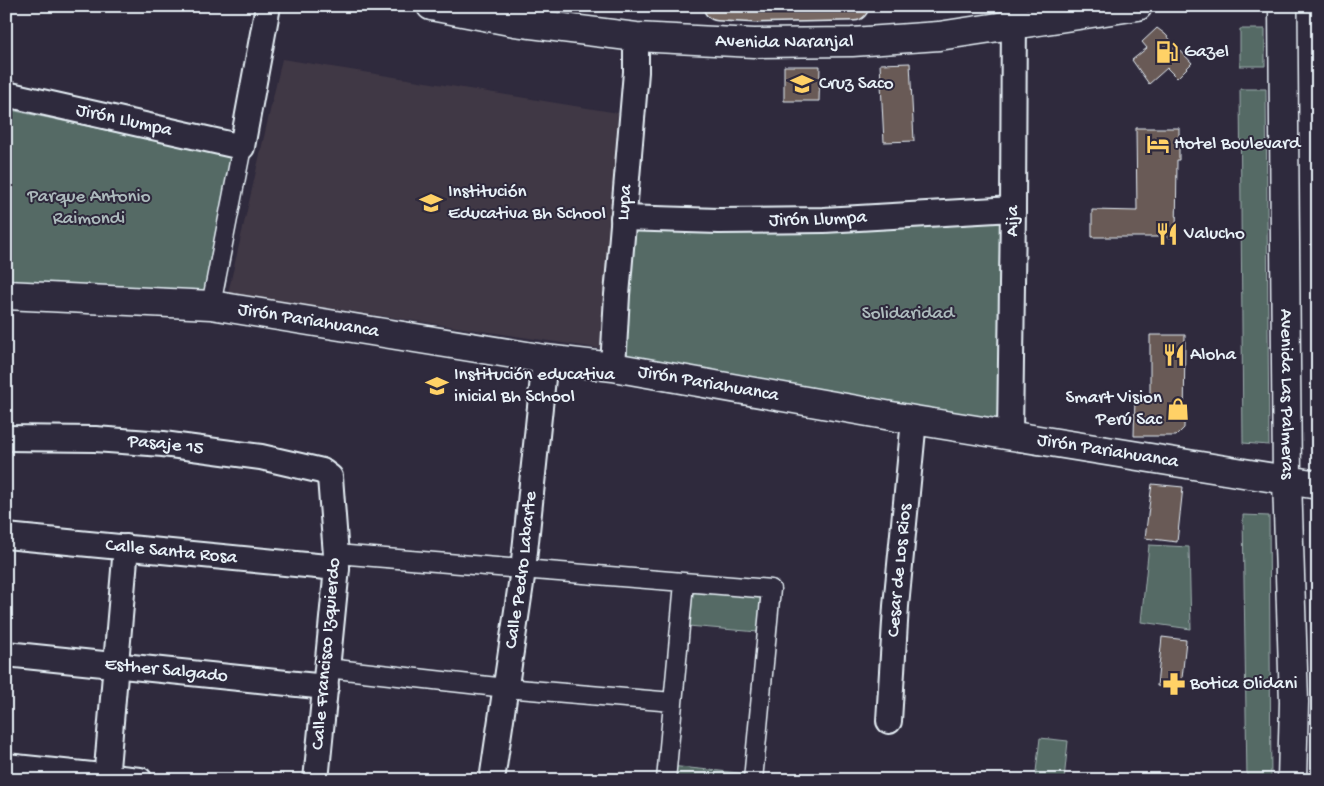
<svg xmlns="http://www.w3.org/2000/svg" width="1324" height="786" font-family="'Gochi Hand',sans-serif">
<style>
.built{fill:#403845}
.green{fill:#546a65;stroke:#9eaeae}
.building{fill:#695a57;stroke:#e8f1f8}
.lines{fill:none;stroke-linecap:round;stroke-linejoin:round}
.pedestrian-casing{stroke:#e8f1f8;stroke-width:21}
.minor-casing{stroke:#e8f1f8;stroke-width:28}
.tertiary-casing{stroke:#e8f1f8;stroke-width:31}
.secondary-casing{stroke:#e8f1f8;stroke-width:31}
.trunk-casing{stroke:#e8f1f8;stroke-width:31}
.pedestrian{stroke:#2f2a3d;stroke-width:18}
.minor{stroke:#2f2a3d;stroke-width:24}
.tertiary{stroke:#2f2a3d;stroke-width:28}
.secondary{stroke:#2f2a3d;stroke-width:28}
.trunk{stroke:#776864;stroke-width:28}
.labels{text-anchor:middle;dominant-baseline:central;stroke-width:4;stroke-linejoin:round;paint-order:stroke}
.street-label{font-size:19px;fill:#e8f1f8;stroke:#2f2a3d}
.poi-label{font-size:19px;fill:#e8f1f8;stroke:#2f2a3d;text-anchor:start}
.park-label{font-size:19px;fill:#adbbbd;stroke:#2f2a3d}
</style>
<rect width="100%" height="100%" fill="#2f2a3d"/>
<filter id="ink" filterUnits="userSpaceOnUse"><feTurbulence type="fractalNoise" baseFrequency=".02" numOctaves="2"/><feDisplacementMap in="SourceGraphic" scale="10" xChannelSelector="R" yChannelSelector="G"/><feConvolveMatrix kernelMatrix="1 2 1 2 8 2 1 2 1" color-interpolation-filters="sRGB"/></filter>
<g filter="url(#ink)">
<path class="built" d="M282 59 618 113 603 349 228 293Z"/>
<path class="green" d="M1240 29H1265V66H1240Z
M1240 89H1266L1269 445 1243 443Z
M6 109 233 157 205 294 6 282Z
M1001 220V422L623 358 633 225Z
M1243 515 1269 516 1271 780H1247Z
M1149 545 1189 547 1191 629 1141 622Z
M691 591 761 597 758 632 688 626Z
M1314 703H1318V780H1315Z
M1040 738 1068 741 1064 780H1035Z
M670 766 749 774 748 780H669Z"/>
<path class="building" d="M1157 28 1165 34 1192 63 1177 78 1167 68 1149 84 1132 60 1147 48 1142 42Z
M910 63 914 141 884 142 880 64Z
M784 66H820L819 101H784Z
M1136 128H1179V160H1177L1176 237H1092V210L1137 211Z
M1150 335H1185L1184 428 1176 436H1134L1135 397H1150Z
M1152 484 1183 487 1177 542 1145 538Z
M1162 637 1186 640 1181 688 1157 686Z"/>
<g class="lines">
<defs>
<path id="pedestrian" d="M211 305 242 147
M336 554 771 589 753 780
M327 668 506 688 673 702
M666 780 684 583"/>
<g id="minor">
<path id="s1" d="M6 94 242 147 268 6"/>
<path id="s2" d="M623 218 719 221 824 220 1013 209"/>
<path id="s3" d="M613 367 617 295 636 72V37"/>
<path id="s4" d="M1010 436 1013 209 1014 6"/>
<path id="s5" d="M6 438 95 439 163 444 261 457 322 471 330 477 337 568 316 780"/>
<path id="s6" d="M6 536 337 568"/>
<path id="s7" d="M6 654 326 687"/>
<path id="s8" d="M889 721 896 606 914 420"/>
<path d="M6 766 140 780"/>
<path d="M106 780 126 547"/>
<path id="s9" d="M492 780 523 570 545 359"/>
</g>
<g id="tertiary">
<path id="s10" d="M6 295 211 305 545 359 613 367 914 420 1318 485"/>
</g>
<g id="secondary">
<path id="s11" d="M431 6 515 22 636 37 754 43 852 42 939 36 1138 6"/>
<path id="s12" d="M1283 6 1287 480 1294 702 1292 780"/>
</g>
<path id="trunk" d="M718 6 755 8 854 6"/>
</defs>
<use href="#pedestrian" class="pedestrian-casing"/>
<use href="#minor" class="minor-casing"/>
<use href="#tertiary" class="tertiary-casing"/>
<use href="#secondary" class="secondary-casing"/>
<use href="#trunk" class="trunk-casing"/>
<use href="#pedestrian" class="pedestrian"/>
<use href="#minor" class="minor"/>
<use href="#tertiary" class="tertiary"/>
<use href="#secondary" class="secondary"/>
<use href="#trunk" class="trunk"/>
</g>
</g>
<defs>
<symbol id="fuel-bare" viewBox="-9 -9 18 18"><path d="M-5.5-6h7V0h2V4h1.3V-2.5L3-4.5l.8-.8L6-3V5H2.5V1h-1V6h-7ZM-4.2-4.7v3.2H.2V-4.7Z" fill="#ffd166" stroke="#2f2a3d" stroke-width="2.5" paint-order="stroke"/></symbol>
<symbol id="school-bare" viewBox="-9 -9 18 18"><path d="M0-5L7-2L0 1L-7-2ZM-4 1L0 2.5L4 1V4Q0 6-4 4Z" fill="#ffd166" stroke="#2f2a3d" stroke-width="2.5" paint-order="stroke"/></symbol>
<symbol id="hotel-bare" viewBox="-9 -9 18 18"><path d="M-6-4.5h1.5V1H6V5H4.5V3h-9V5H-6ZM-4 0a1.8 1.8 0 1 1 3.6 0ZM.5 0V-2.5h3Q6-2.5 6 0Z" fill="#ffd166" stroke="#2f2a3d" stroke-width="2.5" paint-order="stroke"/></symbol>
<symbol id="restaurant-bare" viewBox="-9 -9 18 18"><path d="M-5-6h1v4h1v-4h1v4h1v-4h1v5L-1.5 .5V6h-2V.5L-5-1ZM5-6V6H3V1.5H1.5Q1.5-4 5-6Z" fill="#ffd166" stroke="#2f2a3d" stroke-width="2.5" paint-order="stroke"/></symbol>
<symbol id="shop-bare" viewBox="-9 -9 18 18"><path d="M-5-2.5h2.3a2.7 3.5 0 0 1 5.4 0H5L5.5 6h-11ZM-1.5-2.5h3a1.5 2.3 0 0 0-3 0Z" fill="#ffd166" stroke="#2f2a3d" stroke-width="2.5" paint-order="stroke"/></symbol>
<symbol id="pharmacy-bare" viewBox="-9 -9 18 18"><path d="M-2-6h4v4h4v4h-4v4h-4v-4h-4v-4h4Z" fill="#ffd166" stroke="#2f2a3d" stroke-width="2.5" paint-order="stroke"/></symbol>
</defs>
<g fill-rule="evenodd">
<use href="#fuel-bare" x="1151" y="36" width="32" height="32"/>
<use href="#school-bare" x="786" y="68" width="32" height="32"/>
<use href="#hotel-bare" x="1142" y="128" width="32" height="32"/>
<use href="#school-bare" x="415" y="187" width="32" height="32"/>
<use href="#restaurant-bare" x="1151" y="218" width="32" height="32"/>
<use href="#restaurant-bare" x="1158" y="339" width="32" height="32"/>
<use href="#school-bare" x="421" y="370" width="32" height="32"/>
<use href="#shop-bare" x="1162" y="393" width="32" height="32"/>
<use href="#pharmacy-bare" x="1158" y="668" width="32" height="32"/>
</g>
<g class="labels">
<g class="street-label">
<text stroke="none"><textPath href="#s11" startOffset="356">Avenida Naranjal</textPath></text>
<text stroke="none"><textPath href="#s1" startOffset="121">Jirón Llumpa</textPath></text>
<text stroke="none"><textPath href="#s3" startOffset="165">Lupa</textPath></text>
<text stroke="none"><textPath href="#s2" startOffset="195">Jirón Llumpa</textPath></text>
<text stroke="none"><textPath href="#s4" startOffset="215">Aija</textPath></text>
<text stroke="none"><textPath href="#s10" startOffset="304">Jirón Pariahuanca</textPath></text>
<text stroke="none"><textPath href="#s10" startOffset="709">Jirón Pariahuanca</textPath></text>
<text stroke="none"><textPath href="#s12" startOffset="388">Avenida Las Palmeras</textPath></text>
<text stroke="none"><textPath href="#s5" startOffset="160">Pasaje 15</textPath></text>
<text stroke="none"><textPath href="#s10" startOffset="1114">Jirón Pariahuanca</textPath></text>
<text stroke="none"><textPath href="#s6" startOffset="166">Calle Santa Rosa</textPath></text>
<text stroke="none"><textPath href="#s9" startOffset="212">Calle Pedro Labarte</textPath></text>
<text stroke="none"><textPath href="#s8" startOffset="151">Cesar de Los Rios</textPath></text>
<text transform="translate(327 654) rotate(-85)">Calle Francisco Izquierdo</text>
<text stroke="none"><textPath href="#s7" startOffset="161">Esther Salgado</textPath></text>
</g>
<g class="poi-label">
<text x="1184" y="52">Gazel</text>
<text x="819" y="84">Cruz Saco</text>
<text x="1174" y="144">Hotel Boulevard</text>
<text x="448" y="192">Institución<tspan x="448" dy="22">Educativa Bh School</tspan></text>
<text x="1184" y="234">Valucho</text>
<text x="1190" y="355">Aloha</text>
<text x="454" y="375">Institución educativa<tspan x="454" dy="22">inicial Bh School</tspan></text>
<text x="1162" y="398" text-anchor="end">Smart Vision<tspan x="1162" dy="22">Perú Sac</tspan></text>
<text x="1190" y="684">Botica Olidani</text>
</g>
<g class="park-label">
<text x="89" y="197">Parque Antonio<tspan x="89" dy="22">Raimondi</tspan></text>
<text x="908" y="314">Solidaridad</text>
</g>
</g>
<rect width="1324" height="786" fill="none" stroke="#2f2a3d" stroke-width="25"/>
<rect x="12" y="12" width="1299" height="761" fill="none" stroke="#e8f1f8" stroke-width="2" filter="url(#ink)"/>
</svg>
